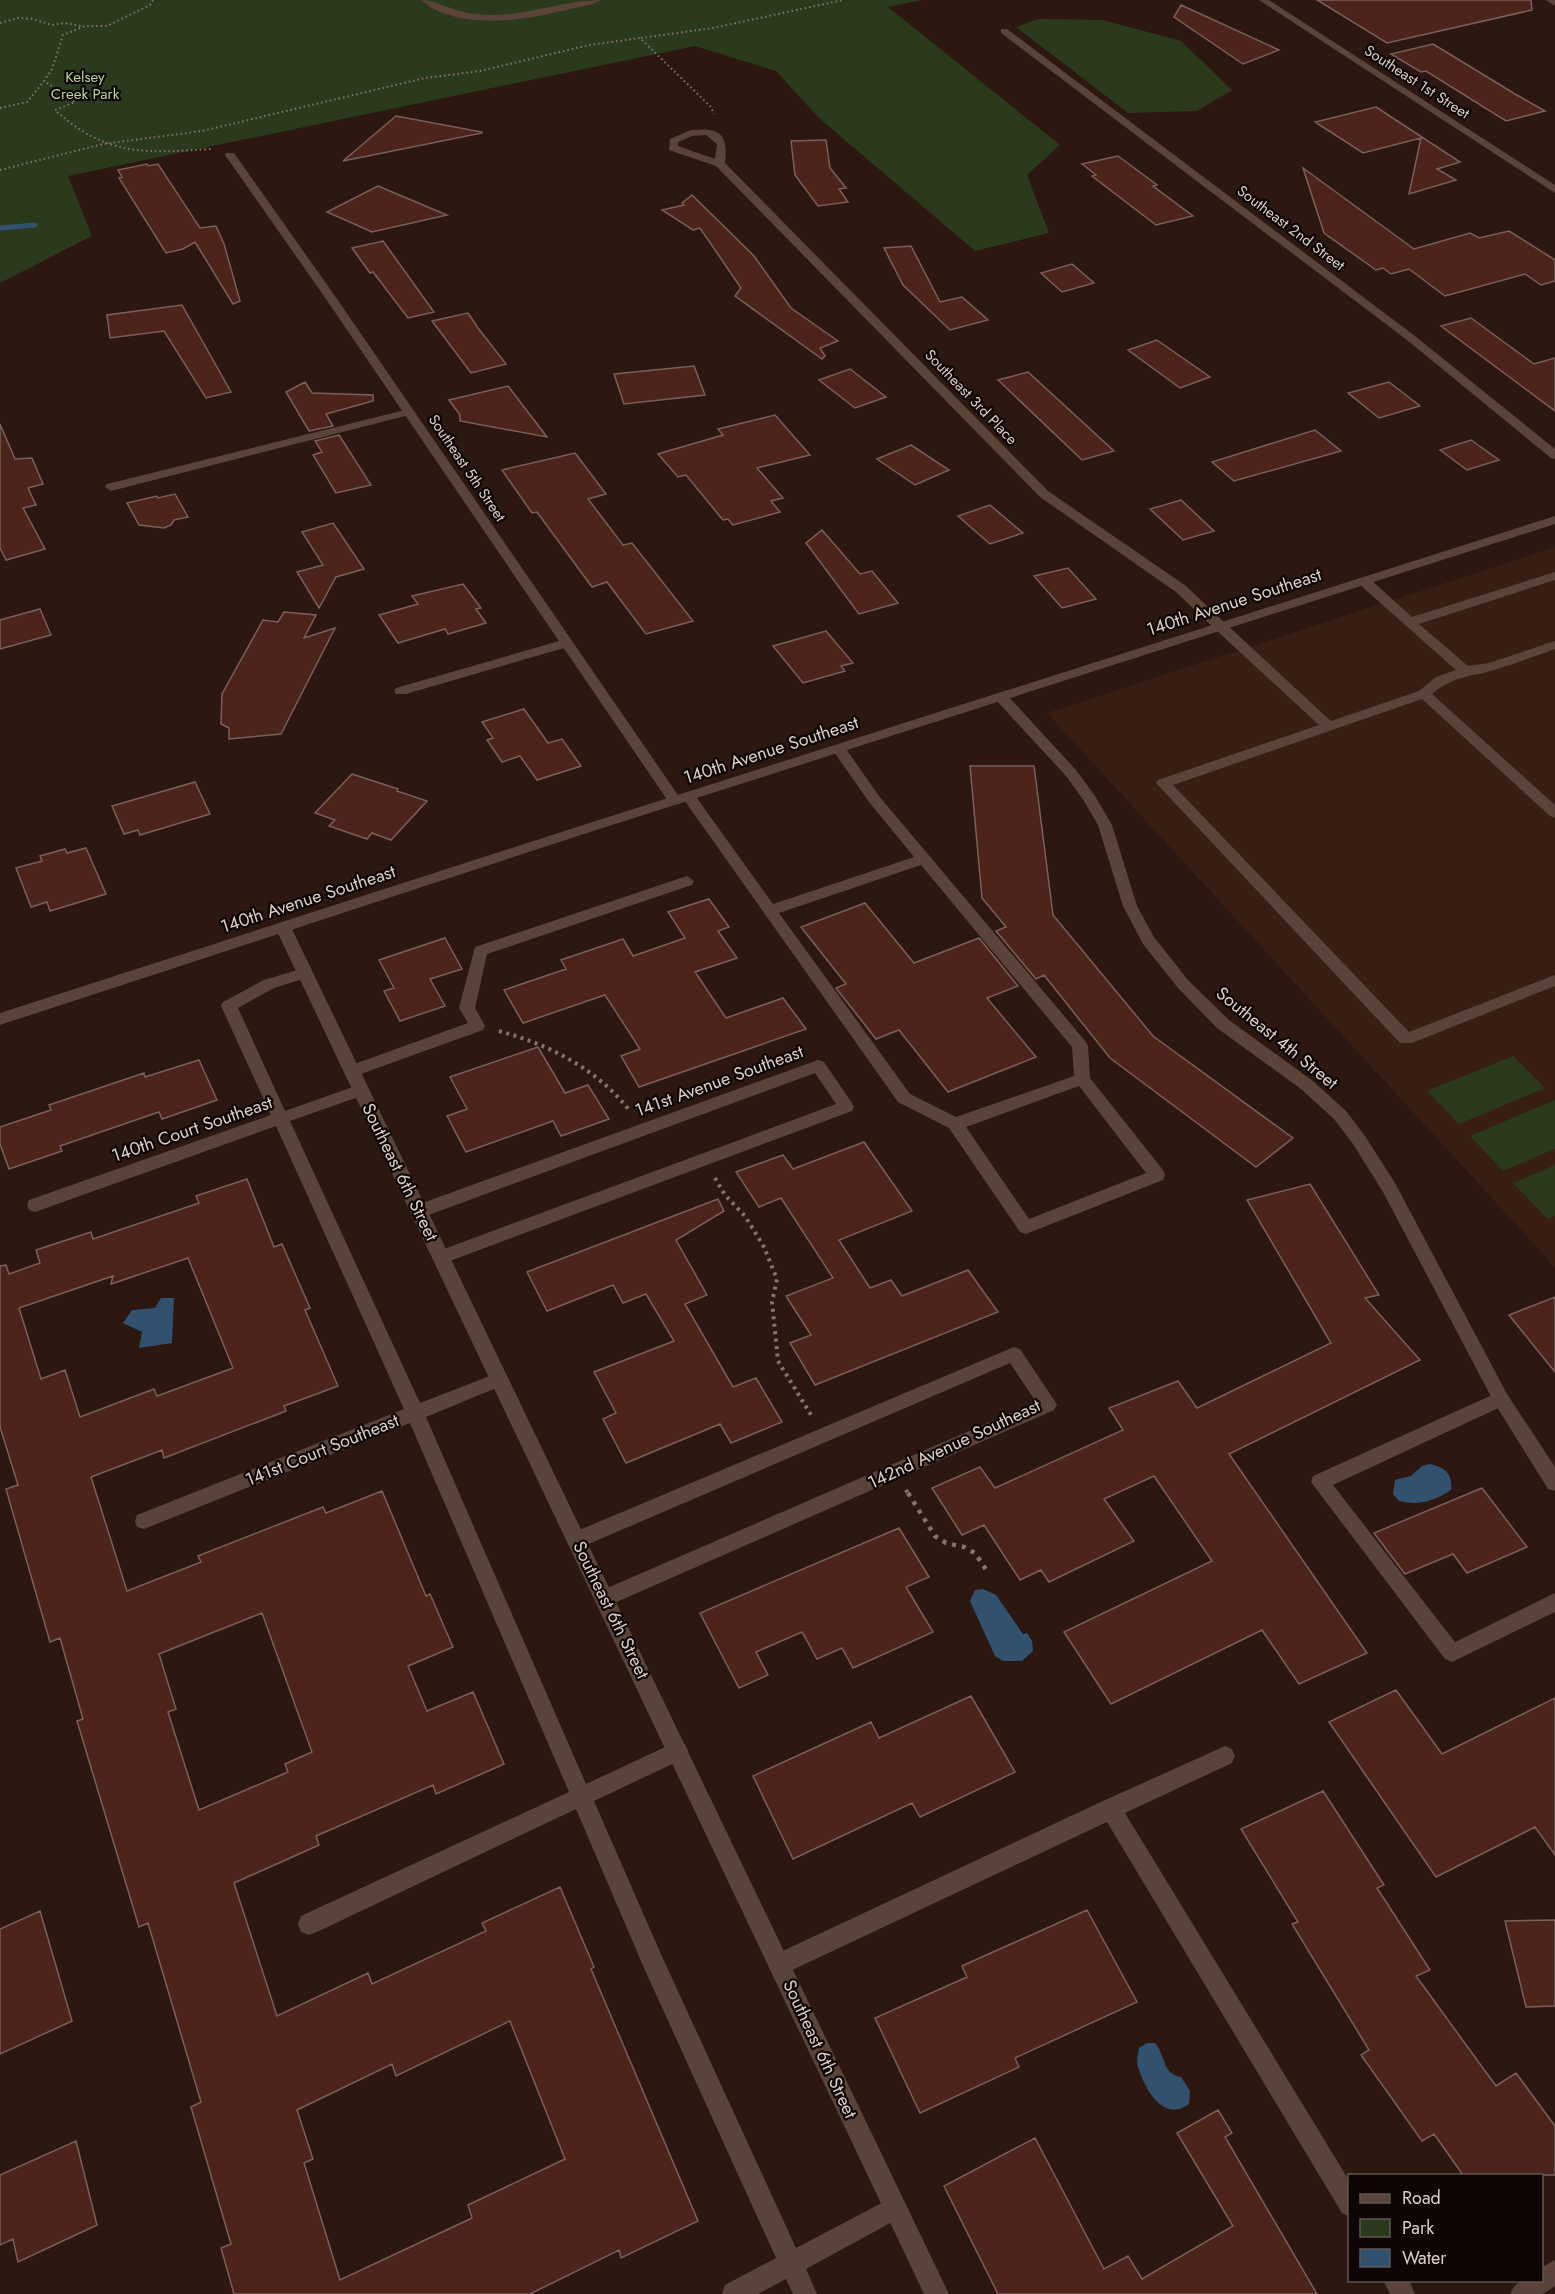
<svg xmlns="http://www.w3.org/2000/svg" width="1555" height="2294" font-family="Jost,sans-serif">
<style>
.built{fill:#391e13}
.green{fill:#2b3a1c}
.water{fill:#31516f}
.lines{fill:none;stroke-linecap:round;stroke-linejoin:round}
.stream{stroke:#31516f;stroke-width:5}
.building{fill:#4d241c;stroke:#7a5f5a;stroke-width:1.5;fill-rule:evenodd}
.path-far2{stroke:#85746d;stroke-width:2;stroke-dasharray:1.5 3;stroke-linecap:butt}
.path-far1{stroke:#85746d;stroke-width:4;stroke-dasharray:3 4.5;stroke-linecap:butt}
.path{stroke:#85746d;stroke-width:4.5;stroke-dasharray:4 6;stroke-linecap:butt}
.service{fill:#5a4339;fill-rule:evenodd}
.minor{fill:#5a4339;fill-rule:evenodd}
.tertiary{fill:#5a4339;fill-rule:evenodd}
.labels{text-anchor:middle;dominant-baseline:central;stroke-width:4.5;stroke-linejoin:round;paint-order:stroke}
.far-park-label{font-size:15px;fill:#b7d898;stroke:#0e0604}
.far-street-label{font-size:15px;fill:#ddcfc9;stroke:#0e0604}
.street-label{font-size:18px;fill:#ddcfc9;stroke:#0e0604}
</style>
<rect width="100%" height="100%" fill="#2c1810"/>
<path class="built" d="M1555 547V1267L1047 713Z"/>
<path class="green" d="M0 0H922L888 7 1060 145 1027 175 1049 233 975 251 819 118 776 71 695 46 68 176 92 236 0 283Z
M1038 19 1103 20 1181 41 1232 90 1197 111 1128 113 1016 27Z
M1513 1056 1545 1088 1459 1124 1427 1091Z
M1555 1100V1149L1503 1171 1470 1136Z
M1555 1165V1216L1548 1219 1513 1183Z"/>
<path class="water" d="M161 1298H174L172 1343 139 1348 142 1332 123 1323 132 1310 155 1308Z
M1430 1464C1445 1467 1453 1474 1451 1490 1434 1501 1419 1506 1399 1501L1393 1494 1395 1480 1411 1476 1422 1466Z
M983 1589 996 1595 1023 1634 1027 1633 1032 1641 1033 1651 1022 1661H1003L995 1656 970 1601 975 1590Z
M1147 2043H1155C1166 2056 1162 2074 1181 2077L1190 2091 1189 2104C1163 2123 1145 2089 1138 2067 1136 2061 1138 2054 1139 2048Z"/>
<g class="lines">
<path class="stream" d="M0 228 35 225"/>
</g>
<path class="building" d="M1317 0H1531L1532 10 1387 43Z
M1181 5 1279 50 1243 64 1174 17Z
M1433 44 1515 94 1545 111 1506 121 1426 71 1421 72 1391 54Z
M1376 107 1460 162 1437 169 1456 180 1409 194 1421 138 1363 153 1315 122Z
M396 116 482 132V133L343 161Z
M826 140 830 168 846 188 839 189 848 202 818 206 795 175 791 141Z
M1118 156 1157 185 1153 186 1193 216 1156 225 1092 176 1096 175 1082 164Z
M147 164 148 166 158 164 200 228 216 226 224 244 240 301 233 304 195 242 183 249 166 253 119 178 122 177 118 170Z
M1303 168 1414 249 1470 233 1479 238 1509 231 1555 260V281L1541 285 1525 274 1445 296 1409 269 1391 274 1383 268 1376 270 1324 233Z
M378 186 447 215 372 232 327 212Z
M692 195 754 256 791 308 838 341 820 348 825 356 822 359 735 296 741 288 700 228 693 230 662 210 684 205 682 203Z
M383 241 434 312 408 318 373 272 370 273 352 248Z
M911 246 940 302 962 297 988 320 950 330 903 285 884 248Z
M1072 264 1094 283 1062 292 1041 273Z
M182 305 231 392 206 398 164 331 110 338 107 315Z
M468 313 478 328 506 364 471 373 432 321Z
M1471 318 1534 364 1555 358V411L1441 326Z
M1157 340 1210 377 1180 388 1128 350Z
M694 366 705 395 624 404 614 374Z
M850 369 886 397 855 408 819 380Z
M1028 372 1114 451 1082 460 998 380Z
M305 382 312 393 373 395V401L326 414 333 426 309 431 286 392Z
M1389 382 1420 406 1379 418 1348 393Z
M508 386 547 437 460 421V415L449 400Z
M775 415 810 455 757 468 783 498 771 501 780 512 733 525 728 519 723 520 686 475 678 477 658 454 723 435 718 429Z
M0 424 15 459 32 458 43 484 28 488 36 505 23 508 45 549 6 560 0 548Z
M1315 430 1341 451 1234 481 1212 462Z
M339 435 371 485 336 493 313 455 322 452 315 441Z
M1471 440 1499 460 1467 470 1440 450Z
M911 445 949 470 915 485 877 459Z
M575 453 606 494 588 499 623 545 632 543 693 621 646 634 607 582 592 587 537 512 532 513 502 470Z
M175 494 188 517 174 520 171 525 164 528 139 525 127 503 157 496 158 498Z
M1181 500 1214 531 1183 540 1150 509Z
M990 505 1023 533 990 544 958 516Z
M333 523 364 569 336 577 319 608 297 572 323 565 302 532Z
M822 530 860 574 872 571 898 603 859 614 806 543Z
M1068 568 1096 599 1062 608 1034 576Z
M463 584 481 608 476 609 486 623 448 634 445 629 398 643 379 615 418 604 412 596Z
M40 609 51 635 0 649V620Z
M284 612 316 615 304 638 335 628 281 734 229 739V728L221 724 222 694 263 620 278 622Z
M826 631 853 663 841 666 845 671 803 683 773 646Z
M524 709 548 743 562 739 581 766 537 780 520 756 502 762 487 740 493 738 482 722Z
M970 766H1034L1053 915 1153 1036 1293 1138 1256 1167 1110 1058 1044 975 1036 979 996 931 1006 927 982 898Z
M352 774 398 789 397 791 427 801 391 840 372 833 367 839 329 826 335 820 315 813Z
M195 782 210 814 140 835 138 830 124 834 112 806Z
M86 848 106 894 50 911 47 902 31 907 16 868 42 861 40 856 65 849 67 853Z
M709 899 729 927 718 931 737 958 695 972 726 1018 783 998 806 1029 639 1087 621 1056 640 1049 605 995 523 1023 504 990 566 969 561 960 623 939 633 956 685 938 668 912Z
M865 903 914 963 979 938 1018 986 987 998 1036 1057 948 1092 899 1030 876 1039 836 988 846 984 801 927Z
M445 938 462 969 430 979 445 1006 400 1021 384 991 394 988 379 960Z
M538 1047 565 1093 588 1085 609 1119 561 1136 553 1121 466 1152 447 1116 467 1109 450 1077Z
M199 1060 217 1100 162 1119 159 1112 60 1146 62 1151 9 1169 0 1144V1127L51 1110 49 1105 144 1073 145 1077Z
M864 1142 912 1211 839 1240 870 1288 891 1280 902 1296 968 1270 998 1312 815 1385 790 1343 811 1335 786 1296 833 1278 781 1198 759 1207 736 1172 783 1155 793 1169Z
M247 1179 274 1247 282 1244 310 1308 305 1310 338 1386 284 1406 286 1411 164 1458 162 1450 91 1477 127 1591 201 1562 198 1556 323 1507 326 1513 382 1491 426 1596 430 1594 453 1647 408 1666 427 1711 473 1692 504 1764 436 1794 433 1785 316 1836 319 1845 234 1883 277 2016 368 1973 372 1984 486 1931 482 1923 560 1887 594 1967 591 1969 698 2221 621 2258 619 2250 530 2294H234L221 2248 231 2244 191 2107 201 2102 148 1923 139 1927 77 1721 83 1719 60 1638 50 1642 6 1489 18 1485 0 1427V1266L6 1265 9 1274 40 1263 36 1250 91 1232 93 1239 199 1203 196 1196ZM188 1258 233 1368 157 1396 154 1389 80 1417 65 1370 41 1379 19 1308 113 1276 111 1284ZM262 1613 312 1752 285 1764 288 1772 199 1810 168 1712 176 1709 159 1654ZM510 2021 565 2159 468 2205 472 2218 340 2280 304 2163 313 2159 297 2110 392 2064 396 2076Z
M1310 1184 1379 1295 1365 1298 1420 1360 1229 1454 1367 1653 1299 1684 1262 1630 1111 1704 1064 1632 1212 1561 1154 1476 1104 1499 1134 1541 1049 1582 1041 1570 1020 1580 984 1525 962 1535 932 1488 980 1467 995 1488 1123 1430 1109 1408 1178 1381 1197 1408 1331 1343 1247 1200Z
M718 1199 724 1211 676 1240 707 1295 685 1304 733 1387 756 1378 782 1422 731 1443 720 1424 626 1463 603 1419 616 1413 594 1372 674 1341 646 1294 623 1303 613 1285 547 1311 527 1272Z
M1555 1297V1372L1509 1315Z
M1482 1488 1527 1547 1467 1573 1453 1554 1405 1574 1374 1533Z
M899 1528 929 1577 906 1587 933 1632 853 1668 842 1648 817 1659 802 1632 756 1652 768 1675 739 1688 700 1613Z
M1396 1690 1442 1754 1555 1698V1855L1535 1827 1436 1877 1329 1722Z
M971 1696 1015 1772 920 1817 912 1803 793 1859 753 1776 871 1722 879 1738Z
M1323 1791 1384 1885 1377 1888 1430 1970 1416 1976 1496 2086 1516 2073 1555 2126V2175H1463L1434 2134 1422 2141 1361 2055 1369 2050 1292 1924 1298 1922 1241 1829Z
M1087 1910 1137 2002 1015 2058 1019 2067 920 2113 875 2018 967 1977 962 1966Z
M40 1911 72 2021 0 2054V1929Z
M1555 1920V2006L1526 2007 1505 1921Z
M1218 2110 1232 2133 1225 2137 1317 2294H998L944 2186 1035 2138 1104 2269 1128 2256 1142 2279 1233 2226 1177 2133Z
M76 2141 97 2225 18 2262 13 2239 0 2245V2175Z"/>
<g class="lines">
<path class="path-far2" d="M153 0 150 5 107 26H85L63 35 52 69 44 81 75 102 55 110C107 157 145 153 211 149L212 151
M0 23 18 18 33 19 52 25 64 23 81 26
M641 38 713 28 843 0
M0 108 27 102 44 81
M0 170 103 144 202 131 425 78 480 71 589 45 640 38 711 107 714 114"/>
<path class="path-far1" d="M499 1031C550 1045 597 1069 630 1111
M715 1178 725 1195 745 1216 764 1247 777 1279 772 1302 778 1361 811 1415
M906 1490 909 1495"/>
<path class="path" d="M908 1493 935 1536 946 1543 964 1547 975 1553 987 1571"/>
<path class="service" d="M421 0C433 0 440 5 451 8 464 13 478 15 492 15 529 15 565 0 601 0 593 5 580 7 570 9 527 20 458 32 421 0Z
M409 409 415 412 413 414 111 491 105 487 107 484Z
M1555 572V580L1419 624 1468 666 1489 663 1555 641V649C1536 656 1516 663 1497 669 1470 678 1456 674 1432 694L1555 805V818L1550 816 1422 699 1173 785 1409 1032 1555 975V986L1412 1043H1400L1156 783 1158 780 1319 725 1216 630 1214 627 1216 624H1226L1331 721 1419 691 1436 677 1456 670 1359 584 1358 581 1359 578H1369L1412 617Z
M566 639 573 643 571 646 406 694H396L394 691 396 688Z
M839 745 844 746 879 796 1086 1042 1088 1046 1090 1078 1163 1170 1165 1175 1163 1180 1026 1234 1020 1232 949 1128 898 1102 682 797 684 794H694L773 904 914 857 869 802 834 752 832 749ZM921 865 1072 1047 1074 1076 956 1117 910 1094 779 913ZM1079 1086 1146 1173 1029 1219 966 1127Z
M687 876 694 881 692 885 487 954 475 1008 485 1026 483 1030 358 1075H346L344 1071 346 1067 468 1023 459 1008 475 947Z
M304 968 309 969 312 973 309 977 274 988 238 1008 285 1111 361 1084 367 1086 369 1090 367 1094 290 1121 420 1403 500 1372 506 1374 509 1379 506 1384 426 1417 586 1784 678 1741 685 1744 688 1751 685 1758 594 1801 660 1952 796 2248 895 2196 903 2200 907 2208 903 2216 806 2269 817 2294H793L786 2279 758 2294H722L725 2285 776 2258 644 1968 576 1809 317 1932 309 1935 301 1932 298 1924 301 1916 569 1792 410 1423 144 1529 137 1527 135 1521 137 1515 404 1409 276 1126 35 1212 29 1210 27 1205 29 1200 271 1115 221 1006 223 1002 264 980Z
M818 1060 824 1062 852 1103 854 1107 852 1111 442 1264 436 1262 433 1257 436 1252 836 1104 815 1073 426 1216 420 1218 414 1216 412 1211 414 1206Z
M1014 1347 1020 1349 1054 1400 1057 1405 1054 1410 612 1604 605 1607 598 1604 595 1598 598 1592 1036 1402 1010 1363 584 1546 577 1548 570 1546 567 1540 570 1534Z
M1501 1391 1507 1394 1510 1399 1507 1404 1333 1485 1455 1642 1555 1593V1612L1452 1662 1445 1659 1311 1482 1313 1476Z
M1225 1746 1232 1749 1235 1756 1232 1763 1125 1813 1350 2182V2217L1342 2213 1107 1822 788 1972 780 1975 772 1972 769 1964 772 1956 1103 1801Z
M1555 2260V2286L1543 2294H1510C1516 2279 1527 2280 1542 2280V2267Z
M1383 2280H1409L1415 2294H1390Z"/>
<path class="minor" d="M1259 0H1269L1555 185V193Z
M1546 0H1555V6Z
M1001 29H1007L1415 336 1555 449V459L1551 458 1407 340 1001 33Z
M691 130C722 127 728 135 725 163L1048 491 1186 586 1226 624 1228 627 1226 630H1216L1176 592 1040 497 716 166 669 150 670 139ZM706 135 717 144 715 159 678 146V142L692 136Z
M226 153H234L335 296 680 798 682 801 680 804H670L326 299 225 155Z
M1001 693 1006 694 1076 770 1095 796 1112 825 1137 906 1154 937 1188 980 1229 1020 1313 1081 1346 1111 1365 1136 1395 1183 1507 1394 1555 1467V1491L1548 1489 1495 1404 1383 1192 1353 1144 1334 1119 1301 1089 1217 1028 1178 988 1143 944 1123 906 1098 825 1084 801 1066 776 996 700 994 697 996 694Z
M283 922 291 927 949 2294H924L275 927Z"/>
<path class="tertiary" d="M1555 516V524L587 833 0 1025V1013L577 827Z"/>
</g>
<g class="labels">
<g class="far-park-label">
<text x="85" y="77">Kelsey<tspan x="85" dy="17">Creek Park</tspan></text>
</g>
<g class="far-street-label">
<text transform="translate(1417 82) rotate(33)">Southeast 1st Street</text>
<text transform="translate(1291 228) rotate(37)">Southeast 2nd Street</text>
<text transform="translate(971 397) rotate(46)">Southeast 3rd Place</text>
<text transform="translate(467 468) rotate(56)">Southeast 5th Street</text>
</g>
<g class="street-label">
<text transform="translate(1234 602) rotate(-18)">140th Avenue Southeast</text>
<text transform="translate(771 750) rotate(-18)">140th Avenue Southeast</text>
<text transform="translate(308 899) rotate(-18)">140th Avenue Southeast</text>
<text transform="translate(1277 1038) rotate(39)">Southeast 4th Street</text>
<text transform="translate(719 1081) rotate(-20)">141st Avenue Southeast</text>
<text transform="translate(192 1129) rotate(-19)">140th Court Southeast</text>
<text transform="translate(400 1172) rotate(64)">Southeast 6th Street</text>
<text transform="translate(954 1444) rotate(-25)">142nd Avenue Southeast</text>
<text transform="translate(322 1450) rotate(-22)">141st Court Southeast</text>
<text transform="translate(611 1610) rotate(64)">Southeast 6th Street</text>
<text transform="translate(820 2049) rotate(65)">Southeast 6th Street</text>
</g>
</g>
<rect x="1348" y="2174" width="195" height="108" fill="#0e0604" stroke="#615653" stroke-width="1.5"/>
<rect x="1360" y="2194" width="30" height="9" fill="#5a4339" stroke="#615653" stroke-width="1.5"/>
<text x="1402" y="2204" font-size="18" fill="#ddcfc9">Road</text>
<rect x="1360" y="2219" width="30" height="18" fill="#2b3a1c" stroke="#615653" stroke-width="1.5"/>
<text x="1402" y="2234" font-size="18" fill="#ddcfc9">Park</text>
<rect x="1360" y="2249" width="30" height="18" fill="#31516f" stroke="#615653" stroke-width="1.5"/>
<text x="1402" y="2264" font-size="18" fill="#ddcfc9">Water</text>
</svg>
